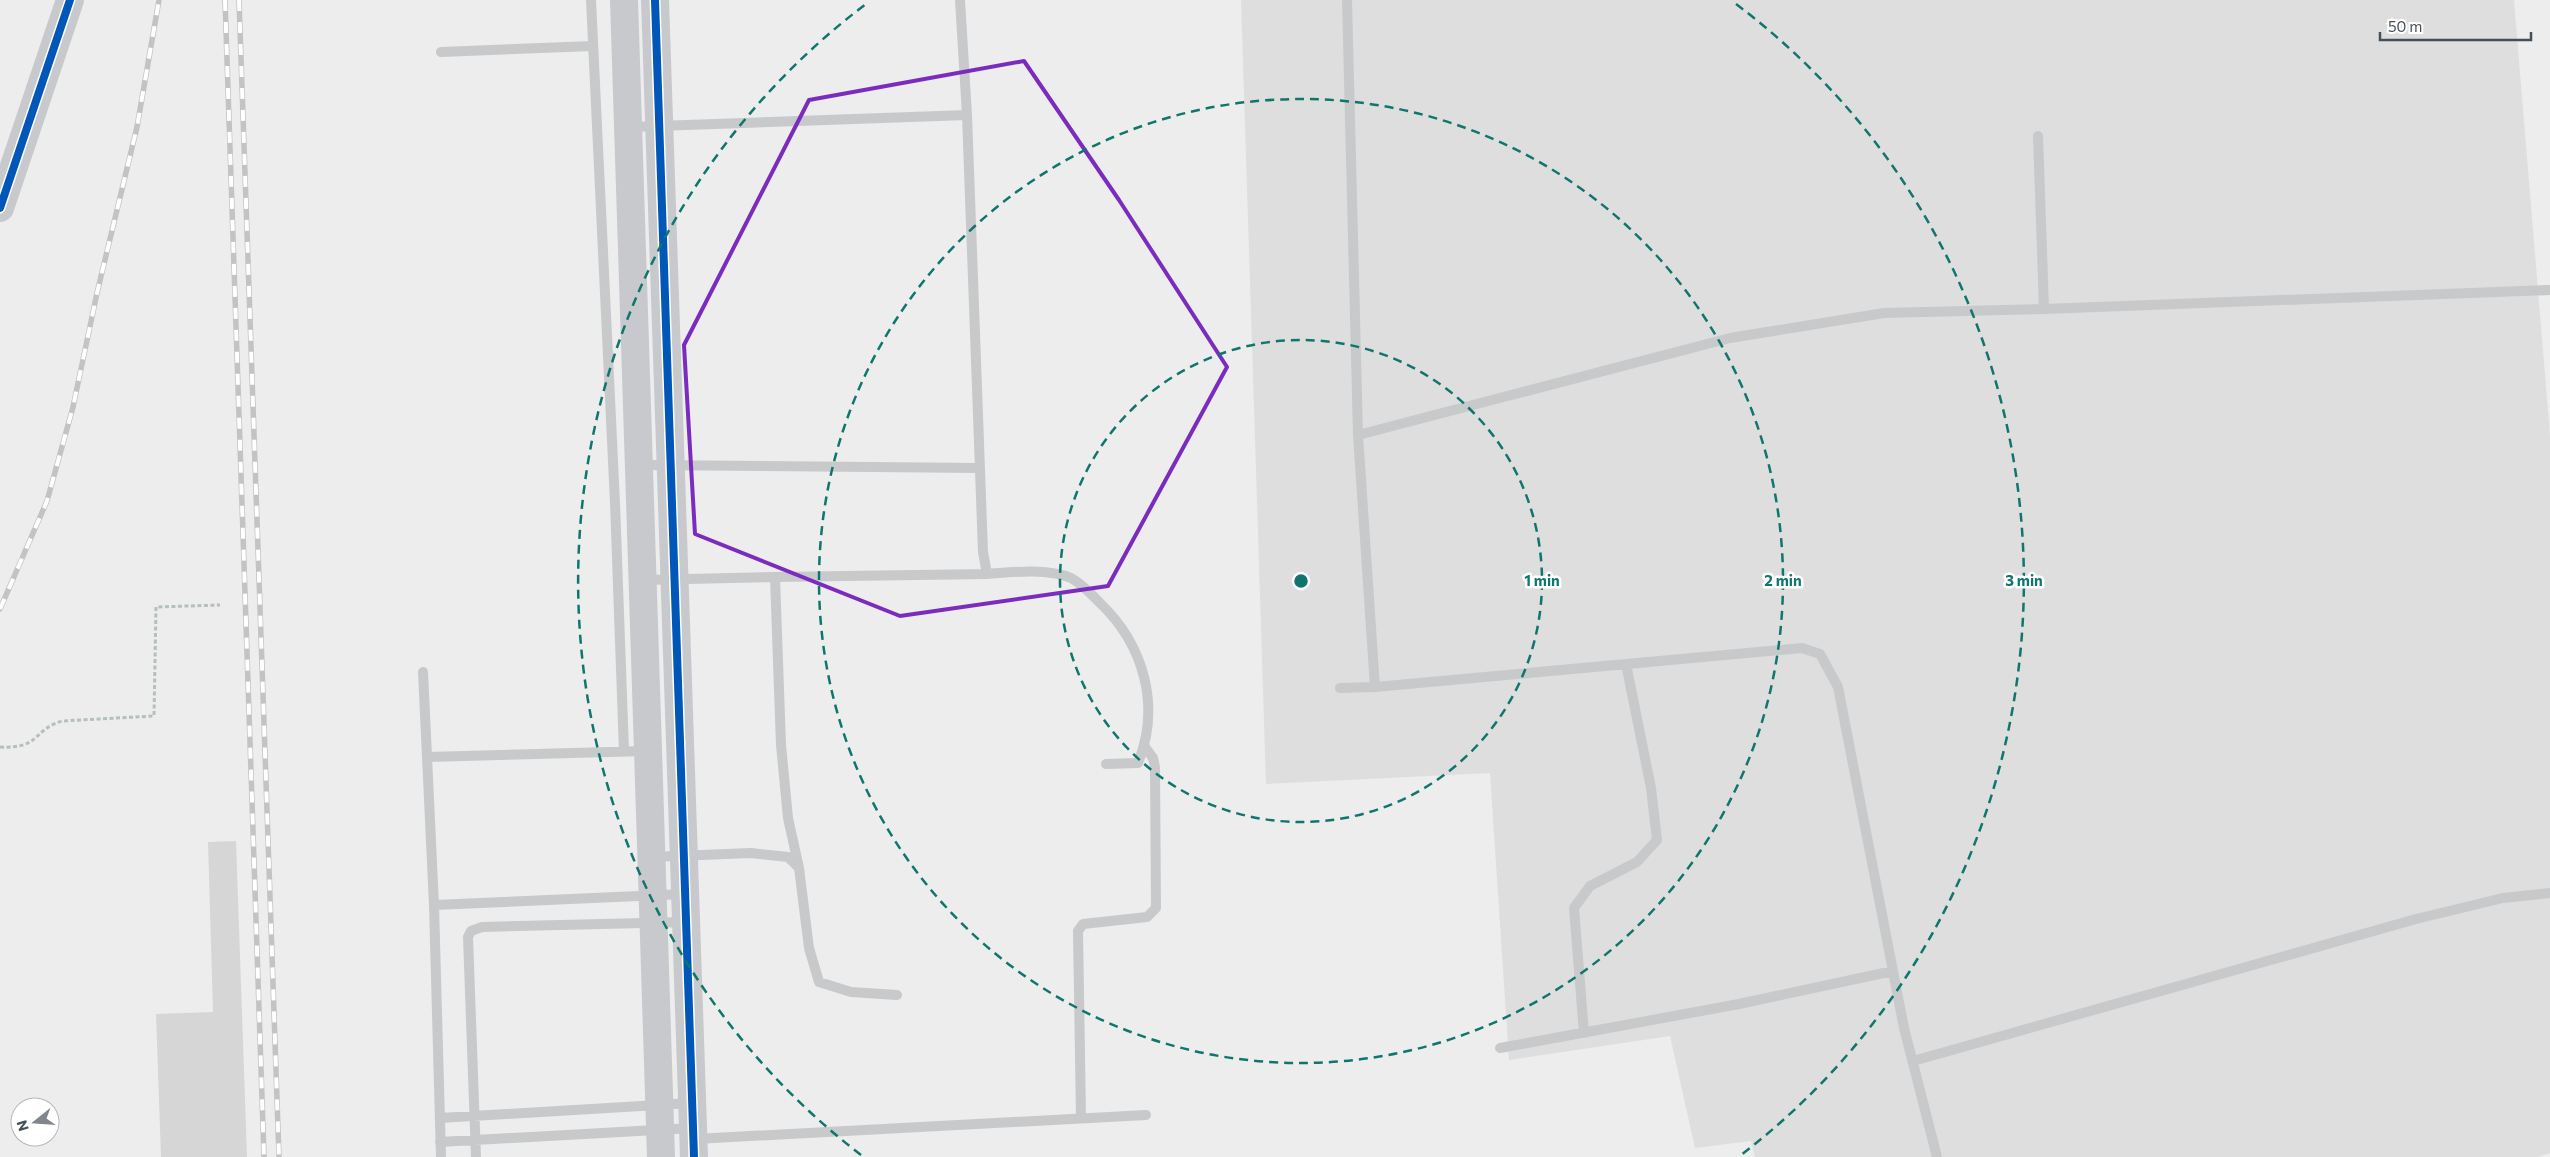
<svg xmlns="http://www.w3.org/2000/svg" width="2550" height="1157" font-family="Commissioner,sans-serif">
<style>
.education{fill:#dfdede}
.building{fill:#d6d6d7}
.lines{fill:none;stroke-linecap:round;stroke-linejoin:round}
.path{stroke:#b5c0bd;stroke-width:3;stroke-dasharray:4 2.5;stroke-linecap:butt}
.lane{stroke:#c7c9cb;stroke-width:10}
.secondary{stroke:#c7c9cd;stroke-width:28}
.rail-casing{stroke:#c2c3c5;stroke-width:5.5}
.rail{stroke:#fff;stroke-width:4;stroke-dasharray:11;stroke-linecap:butt}
.cycleway-casing{stroke:#fff;stroke-width:11}
.cycleway{stroke:#0057b8;stroke-width:8}
.marked{fill:none;stroke:#7b2cbf;stroke-width:4;stroke-linejoin:round}
.ring{fill:none;stroke:#0f766e;stroke-width:2.5;stroke-dasharray:9 6}
.centre{fill:#0f766e;stroke:#fff;stroke-width:2.5}
.ring-label{font-size:15px;text-anchor:middle;font-weight:bold;fill:#0f766e;stroke:#fff;stroke-width:5;stroke-linejoin:round;paint-order:stroke}
</style>
<rect width="100%" height="100%" fill="#ededed"/>
<path class="education" d="M1241 0H2514L2550 435V1153L2538 1157H1755L1751 1141 1695 1148 1670 1036 1509 1060 1490 773 1266 784Z"/>
<path class="building" d="M236 841 247 1157H161L156 1014 213 1012 208 842Z"/>
<g class="lines">
<path class="path" d="M0 747C41 749 32 730 62 721L154 716 156 607 220 605"/>
<path class="lane" d="M591 0 615 503 624 751
M960 0 967 115 983 552 987 574C1011 572 1048 568 1071 578 1081 583 1092 595 1100 603 1144 645 1161 706 1138 763L1106 764
M1347 0 1358 435 1375 687
M441 52 593 46
M630 127 967 115
M2038 136 2044 309
M1358 435 1730 338 1884 313 2044 309 2550 290
M641 465 980 468
M775 577 987 574
M644 580 775 577 781 745 788 818 799 868
M423 672 434 905
M1340 688 1375 687 1802 648 1820 654 1838 687 1904 1028 1937 1157
M427 757 646 751
M652 857 751 853 788 857 799 868 809 948 819 982 851 992 897 995
M1584 1033 1574 908 1590 886 1637 862 1657 840 1651 788 1626 664
M1500 1048 1739 1004 1893 971
M1913 1061 2416 919 2503 898 2550 893
M440 1118 691 1103
M1081 1118 1078 931 1083 924 1147 917 1156 908 1155 767 1153 758 1145 747
M695 1139 1146 1115
M440 1142 692 1128
M441 1157 434 905 684 894
M476 1157 468 937 471 931 482 927 685 922"/>
<path class="secondary" d="M624 0 661 1157
M655 0 694 1157
M0 208 70 0"/>
<defs>
<path id="rail" d="M225 0 264 1157
M239 0 279 1157
M0 609 47 501 73 407 97 293 137 127 159 0"/>
</defs>
<use href="#rail" class="rail-casing"/>
<use href="#rail" class="rail"/>
<defs>
<path id="cycleway" d="M655 0 694 1157
M0 208 70 0"/>
</defs>
<use href="#cycleway" class="cycleway-casing"/>
<use href="#cycleway" class="cycleway"/>
</g>
<path class="marked" d="M1024 61 1119 200 1227 367 1108 586 900 616 695 534 684 345 809 100Z"/>
<g class="ring">
<circle cx="1301" cy="581" r="241"/>
<circle cx="1301" cy="581" r="482"/>
<path d="M861 1155A723 723 0 0 1 866 4M1736 4A723 723 0 0 1 1741 1155"/>
</g>
<circle cx="1301" cy="581" r="8" class="centre"/>
<g class="ring-label">
<text x="1542" y="586">1 min</text>
<text x="1783" y="586">2 min</text>
<text x="2024" y="586">3 min</text>
</g>
<g transform="translate(35 1122) rotate(253)"><circle r="24" fill="#ffffff" stroke="#b5b9bc"/>
<path d="M0-4L9 19L0 12L-9 19Z" fill="#80868c"/>
<text y="-8" font-size="14" font-weight="bold" text-anchor="middle" fill="#454f58">N</text>
</g>
<path d="M2380 32v8h151v-8" fill="none" stroke="#454f58" stroke-width="2.5"/>
<text x="2388" y="32" font-size="15" fill="#454f58" stroke="#ffffff" stroke-width="4" paint-order="stroke">50 m</text>
</svg>
